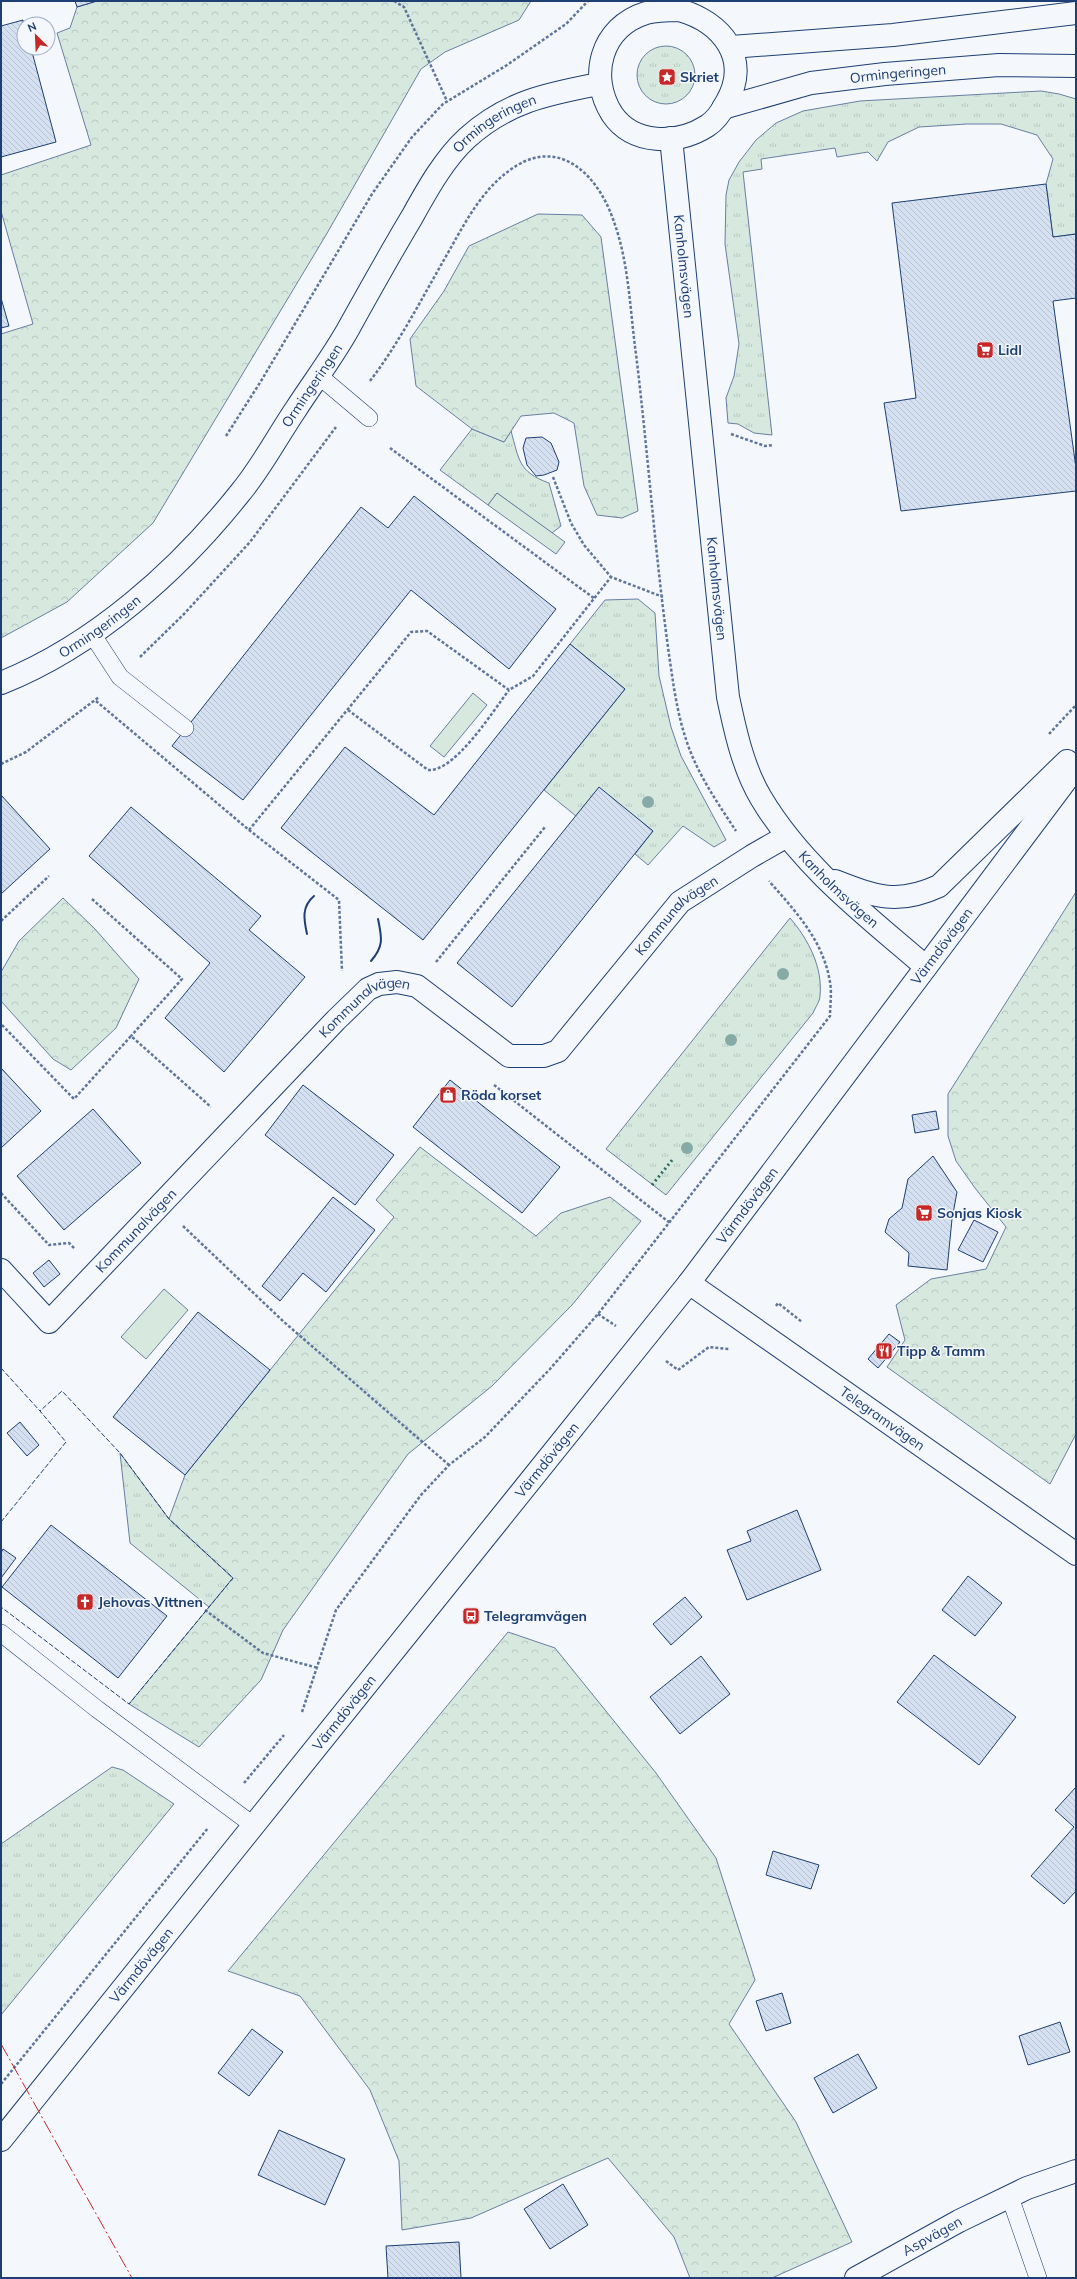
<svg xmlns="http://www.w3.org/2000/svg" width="1077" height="2279" font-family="Mulish,sans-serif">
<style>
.grass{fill:url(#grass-tufts);stroke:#687fa3}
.forest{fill:url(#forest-crowns);stroke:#687fa3}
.park{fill:#d7e8df;stroke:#687fa3}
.building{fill:url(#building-back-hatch);stroke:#1d3f73}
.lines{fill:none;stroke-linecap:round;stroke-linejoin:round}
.service-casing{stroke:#1d3f73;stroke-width:18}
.minor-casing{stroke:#1d3f73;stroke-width:24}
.tertiary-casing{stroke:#1d3f73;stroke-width:24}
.secondary-casing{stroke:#1d3f73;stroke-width:24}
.path{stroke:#5e769c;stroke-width:2.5;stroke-dasharray:3 2;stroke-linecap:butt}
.service{stroke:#f4f7fb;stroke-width:17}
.minor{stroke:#f4f7fb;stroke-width:22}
.tertiary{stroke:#f4f7fb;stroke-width:22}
.secondary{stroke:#f4f7fb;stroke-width:22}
.hedge{stroke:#2c6c60;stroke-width:3;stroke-dasharray:2 3;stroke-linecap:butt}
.fence{stroke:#1d3f73;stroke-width:1;stroke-dasharray:5 2;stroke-linecap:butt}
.wall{stroke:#1d3f73;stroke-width:2}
.power{stroke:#c62828;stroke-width:1;stroke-dasharray:14 3 2 3;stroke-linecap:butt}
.tree{fill:#86aba6}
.labels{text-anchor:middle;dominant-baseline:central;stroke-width:3;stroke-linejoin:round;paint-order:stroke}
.street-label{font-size:14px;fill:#1d3f73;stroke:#f4f7fb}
.poi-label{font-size:14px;font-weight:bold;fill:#1d3f73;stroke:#f4f7fb;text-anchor:start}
</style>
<defs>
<pattern id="grass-tufts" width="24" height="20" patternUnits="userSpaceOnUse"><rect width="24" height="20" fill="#d7e8df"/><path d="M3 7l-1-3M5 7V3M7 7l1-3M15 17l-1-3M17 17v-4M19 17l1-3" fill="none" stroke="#b8c8c3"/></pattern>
<pattern id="forest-crowns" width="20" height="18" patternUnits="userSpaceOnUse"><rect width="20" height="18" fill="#d7e8df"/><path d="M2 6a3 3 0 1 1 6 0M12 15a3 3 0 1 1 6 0" fill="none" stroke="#b8c8c3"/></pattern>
<pattern id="building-back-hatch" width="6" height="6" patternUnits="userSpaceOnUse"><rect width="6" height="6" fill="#d5e0f0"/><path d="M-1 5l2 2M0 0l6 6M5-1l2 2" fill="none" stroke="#b6c1d1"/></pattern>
</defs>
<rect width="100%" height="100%" fill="#f4f7fb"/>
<path class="grass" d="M637 75a29 29 0 1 1 58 0a29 29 0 1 1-58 0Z
M1041 91 1059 94 1076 99V234L1053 237 1046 184 1053 159 1037 135 1001 124H967L919 127 888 142 877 161 868 152 837 157 835 148 761 159 762 169 743 172 772 435 754 433 738 424 728 423 726 398 734 376 739 344 725 244 726 195 729 180 739 162 756 140 776 123 803 111 860 101Z
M472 429 504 442 511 431C519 459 518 472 549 483L561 526 552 533 497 493 488 505 440 470Z
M638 599 655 613 659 676 671 727 681 756 726 840 714 847 683 826 648 865 635 854 653 831 599 788 576 816 544 790 625 689 570 644 605 600Z
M790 918C808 939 823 967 820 996 820 1001 815 1008 813 1013L666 1195 606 1149Z
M120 1453 169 1519 233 1578 209 1607 130 1543Z
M112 1767 123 1770 174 1804 1 2015V1844Z"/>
<path class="forest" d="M97 1H531L519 20 445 52 421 69 326 235 153 523 67 602 1 638V334L33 324 1 211V175L91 145 57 33 70 28 77 7Z
M538 214 582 215 601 237 638 511 622 518 597 515 584 486 574 423 554 413 521 416 504 442 472 429 416 386 410 339 444 291 469 246Z
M1076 892V1434L1050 1484 887 1367 905 1340 896 1305 931 1279 986 1269 1006 1227 975 1188 956 1161 948 1136V1094Z
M63 898 95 929 139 979 116 1028 71 1070 53 1059 1 1001V972L19 941Z
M420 1147 536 1236 561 1213 610 1197 641 1221 572 1305 492 1386 408 1454 283 1630 261 1680 199 1747 129 1704 233 1578 169 1519 185 1475 394 1217 376 1200Z
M508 1632 555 1648 656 1773 716 1858 755 1980 729 2024 796 2122 852 2242 772 2278H690L674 2237 608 2158 471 2218 402 2230 399 2161 370 2090 300 1996 228 1971Z"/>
<path class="park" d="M497 493 565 542 556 554 488 505Z
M473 693 487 705 444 757 430 746Z
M164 1289 188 1310 146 1359 121 1337Z"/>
<path class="building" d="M75 1H97L77 7Z
M23 20 24 48H31L56 142 1 157V26Z
M1046 184 1053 237 1076 234V298L1053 301 1076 468V491L901 511 884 403 916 398 892 203Z
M1 298 9 326 1 328Z
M542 437 551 443 559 462 557 470 544 475 536 476 527 465 523 448 526 438Z
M414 496 556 609 509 669 411 590 243 800 172 746 361 507 388 528Z
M570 644 625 689 423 940 281 828 345 747 434 815Z
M599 787 653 831 512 1007 457 963Z
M1 795 50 849 1 894Z
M131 807 261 916 249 930 305 977 224 1072 165 1018 210 963 89 856Z
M1 1068 41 1111 1 1148Z
M450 1080 560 1167 522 1213 413 1127Z
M303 1085 394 1155 355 1205 265 1135Z
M93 1109 141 1163 64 1230 17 1176Z
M936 1111 939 1129 915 1133 912 1115Z
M933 1156 957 1192 952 1219 947 1270 908 1266 909 1253 885 1232 889 1219 902 1208 908 1179Z
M333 1197 375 1230 326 1292 303 1273 280 1301 262 1286Z
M974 1220 998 1232 983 1262 958 1250Z
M49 1260 60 1274 44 1287 33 1273Z
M198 1312 270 1370 185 1475 113 1417Z
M889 1334 900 1342 878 1368 868 1359Z
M20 1422 39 1445 27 1456 7 1433Z
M797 1510 821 1570 747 1600 727 1550 751 1541 747 1531Z
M51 1525 167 1616 118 1678 2 1587Z
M3 1549 16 1558 1 1578V1553Z
M968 1576 1002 1603 975 1636 942 1610Z
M685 1597 702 1617 671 1645 653 1624Z
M934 1655 1016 1717 979 1765 897 1702Z
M701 1656 730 1694 680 1734 650 1697Z
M1076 1787V1891L1064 1904 1031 1876 1074 1827 1055 1810Z
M773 1851 819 1865 811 1889 766 1875Z
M782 1993 791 2023 766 2031 756 2001Z
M1060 2022 1070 2052 1028 2065 1019 2036Z
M252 2029 283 2052 249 2096 218 2073Z
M858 2054 877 2088 833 2113 814 2078Z
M279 2130 345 2159 325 2205 258 2175Z
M563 2184 588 2225 550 2249 524 2209Z
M459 2242 461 2278H388L386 2246Z"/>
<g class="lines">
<defs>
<path id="service" d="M318 375 369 418
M92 634 120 677 185 728
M1 1633 97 1709 253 1825
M1010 2197 1038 2278"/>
<g id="minor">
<path id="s1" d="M1 1270 49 1322 336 1020 368 989 379 984 397 982 417 986 509 1056H544L558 1051 680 902 752 856 787 836"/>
<path id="s2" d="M689 1283 1076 1554"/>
<path id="s3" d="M856 2278 959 2221 1027 2188 1076 2171"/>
</g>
<g id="tertiary">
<path id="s4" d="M1 683C94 646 178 571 240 493 261 468 277 437 296 409 314 381 335 354 351 324 371 288 391 252 412 217 427 190 444 159 467 138 508 101 548 94 599 84"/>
</g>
<g id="secondary">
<path d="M679 10C722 22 752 59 726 103 722 111 715 121 707 126 677 145 633 145 612 114 588 76 601 27 646 13 657 10 668 10 679 10Z"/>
<path d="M731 47 893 35 1076 13"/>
<path id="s5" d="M723 108 811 83 885 74 999 65 1076 66"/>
<path id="s6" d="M671 138 728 697C735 730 743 768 761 798 802 867 866 915 926 967"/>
<path d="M835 881C876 897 898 905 939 886L1067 761"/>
<path id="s7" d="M1 2140 689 1283 1076 767"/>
</g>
</defs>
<use href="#service" class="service-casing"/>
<use href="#minor" class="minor-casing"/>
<use href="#tertiary" class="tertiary-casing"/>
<use href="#secondary" class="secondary-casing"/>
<path class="path" d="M394 1 404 7 447 101
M370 381C399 343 421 300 445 258 464 225 482 187 516 166 563 137 600 179 614 222 629 263 630 311 636 354 649 461 656 569 672 675 676 703 682 734 694 760 705 785 721 808 736 831
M731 434 765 446 773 445
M226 436 261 381 372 194 412 137 443 104 507 65 566 24 588 1
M390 448 595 599
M553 477 571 523 584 545 611 577
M140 657 184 614 250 542 336 427
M96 701 249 830 339 900 342 971
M348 710 428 770C455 772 493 711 509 690
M1049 734 1076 705
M1 764 26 752 99 697
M249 830 411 632 427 631 509 690 533 676 611 577 663 597
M92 899 182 979 131 1036
M1 921 49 876
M436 962 545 827
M2 1025 74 1099 131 1036 211 1107
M494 1085 670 1223
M1 1193 49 1245 69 1243 75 1249
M183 1226 284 1322 449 1465
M776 1306 778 1303 802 1322
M598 1314 616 1326
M666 1361 678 1370 709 1347 729 1349
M205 1610 263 1653 318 1668
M302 1712 336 1610 421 1495 449 1465 485 1437 550 1369 598 1314 830 1016C830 1006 832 993 830 982 823 940 796 912 769 881
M244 1783 284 1735
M1 2084 208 1828"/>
<use href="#service" class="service"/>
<use href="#minor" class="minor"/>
<use href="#tertiary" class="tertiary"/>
<use href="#secondary" class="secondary"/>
<path class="hedge" d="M652 1185 673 1159"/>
<path class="fence" d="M1 1368 40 1411
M1 1522 66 1442 40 1411 62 1391 120 1453 169 1519 233 1578 129 1704 1 1607"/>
<path class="wall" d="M307 934C304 920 301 907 314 896
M371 961C384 946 382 938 378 919"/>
<path class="power" d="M1 2044 132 2278"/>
</g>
<g class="tree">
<circle cx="648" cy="802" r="6"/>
<circle cx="783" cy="974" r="6"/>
<circle cx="731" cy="1040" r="6"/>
<circle cx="687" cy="1148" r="6"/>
</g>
<defs>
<symbol id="sight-square" viewBox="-11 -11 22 22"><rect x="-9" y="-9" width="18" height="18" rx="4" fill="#c62828" stroke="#f4f7fb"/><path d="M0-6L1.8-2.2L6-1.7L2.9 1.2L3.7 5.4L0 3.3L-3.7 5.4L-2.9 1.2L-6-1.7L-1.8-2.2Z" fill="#fff"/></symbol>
<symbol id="supermarket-square" viewBox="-11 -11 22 22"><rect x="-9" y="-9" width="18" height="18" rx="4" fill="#c62828" stroke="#f4f7fb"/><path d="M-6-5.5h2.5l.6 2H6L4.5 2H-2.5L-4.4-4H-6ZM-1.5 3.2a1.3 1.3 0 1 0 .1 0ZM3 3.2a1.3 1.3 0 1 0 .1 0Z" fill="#fff"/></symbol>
<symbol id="shop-square" viewBox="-11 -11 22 22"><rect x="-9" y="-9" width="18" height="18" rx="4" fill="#c62828" stroke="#f4f7fb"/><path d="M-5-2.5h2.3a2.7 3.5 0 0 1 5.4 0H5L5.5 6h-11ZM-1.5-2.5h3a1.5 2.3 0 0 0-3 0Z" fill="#fff"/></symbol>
<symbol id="restaurant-square" viewBox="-11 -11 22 22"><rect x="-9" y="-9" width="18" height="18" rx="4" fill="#c62828" stroke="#f4f7fb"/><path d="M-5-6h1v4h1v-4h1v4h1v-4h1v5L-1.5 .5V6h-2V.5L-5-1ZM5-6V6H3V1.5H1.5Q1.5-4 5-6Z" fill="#fff"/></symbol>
<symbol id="church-square" viewBox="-11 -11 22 22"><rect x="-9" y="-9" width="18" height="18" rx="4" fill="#c62828" stroke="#f4f7fb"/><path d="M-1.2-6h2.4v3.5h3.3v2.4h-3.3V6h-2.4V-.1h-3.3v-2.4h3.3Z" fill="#fff"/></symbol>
<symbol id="bus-square" viewBox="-11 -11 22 22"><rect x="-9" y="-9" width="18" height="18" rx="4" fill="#c62828" stroke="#f4f7fb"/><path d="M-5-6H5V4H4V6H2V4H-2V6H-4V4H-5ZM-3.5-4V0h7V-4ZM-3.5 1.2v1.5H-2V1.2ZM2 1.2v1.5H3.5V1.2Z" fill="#fff"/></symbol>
</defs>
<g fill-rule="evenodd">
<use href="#sight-square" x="657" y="67" width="20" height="20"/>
<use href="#supermarket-square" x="975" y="340" width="20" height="20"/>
<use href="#shop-square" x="438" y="1085" width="20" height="20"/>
<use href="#supermarket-square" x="914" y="1203" width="20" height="20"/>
<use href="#restaurant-square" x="874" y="1341" width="20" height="20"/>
<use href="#church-square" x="75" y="1592" width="20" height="20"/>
<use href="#bus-square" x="461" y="1606" width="20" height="20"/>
</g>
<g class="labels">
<g class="street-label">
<text stroke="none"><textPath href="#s5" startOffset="179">Ormingeringen</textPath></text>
<text stroke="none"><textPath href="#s4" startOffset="762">Ormingeringen</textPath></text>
<text stroke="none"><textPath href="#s6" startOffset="129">Kanholmsvägen</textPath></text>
<text stroke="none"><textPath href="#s4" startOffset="438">Ormingeringen</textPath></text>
<text stroke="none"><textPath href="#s6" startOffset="453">Kanholmsvägen</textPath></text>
<text stroke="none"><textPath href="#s4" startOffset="114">Ormingeringen</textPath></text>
<text stroke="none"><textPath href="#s6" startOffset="789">Kanholmsvägen</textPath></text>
<text stroke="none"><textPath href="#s1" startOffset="929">Kommunalvägen</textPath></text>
<text stroke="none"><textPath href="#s7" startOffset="1520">Värmdövägen</textPath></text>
<text stroke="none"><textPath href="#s1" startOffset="521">Kommunalvägen</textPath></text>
<text stroke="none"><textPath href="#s7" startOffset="1196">Värmdövägen</textPath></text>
<text stroke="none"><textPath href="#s1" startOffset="197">Kommunalvägen</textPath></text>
<text stroke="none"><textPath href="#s2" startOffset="236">Telegramvägen</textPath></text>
<text stroke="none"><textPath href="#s7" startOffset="872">Värmdövägen</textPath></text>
<text stroke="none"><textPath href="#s7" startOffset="548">Värmdövägen</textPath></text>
<text stroke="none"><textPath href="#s7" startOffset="224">Värmdövägen</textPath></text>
<text stroke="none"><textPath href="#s3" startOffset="87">Aspvägen</textPath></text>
</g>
<g class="poi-label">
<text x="680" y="77">Skriet</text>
<text x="998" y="350">Lidl</text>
<text x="461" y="1095">Röda korset</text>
<text x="937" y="1213">Sonjas Kiosk</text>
<text x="897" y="1351">Tipp &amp; Tamm</text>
<text x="98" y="1602">Jehovas Vittnen</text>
<text x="484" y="1616">Telegramvägen</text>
</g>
</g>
<rect width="1077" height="2279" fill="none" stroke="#1d3f73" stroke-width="4"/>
<g transform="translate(36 36) rotate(336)"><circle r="19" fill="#f4f7fb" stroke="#9eadc5"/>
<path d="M0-3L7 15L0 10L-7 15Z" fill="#c62828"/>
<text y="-6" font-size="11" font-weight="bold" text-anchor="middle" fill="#1d3f73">N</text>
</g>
</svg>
